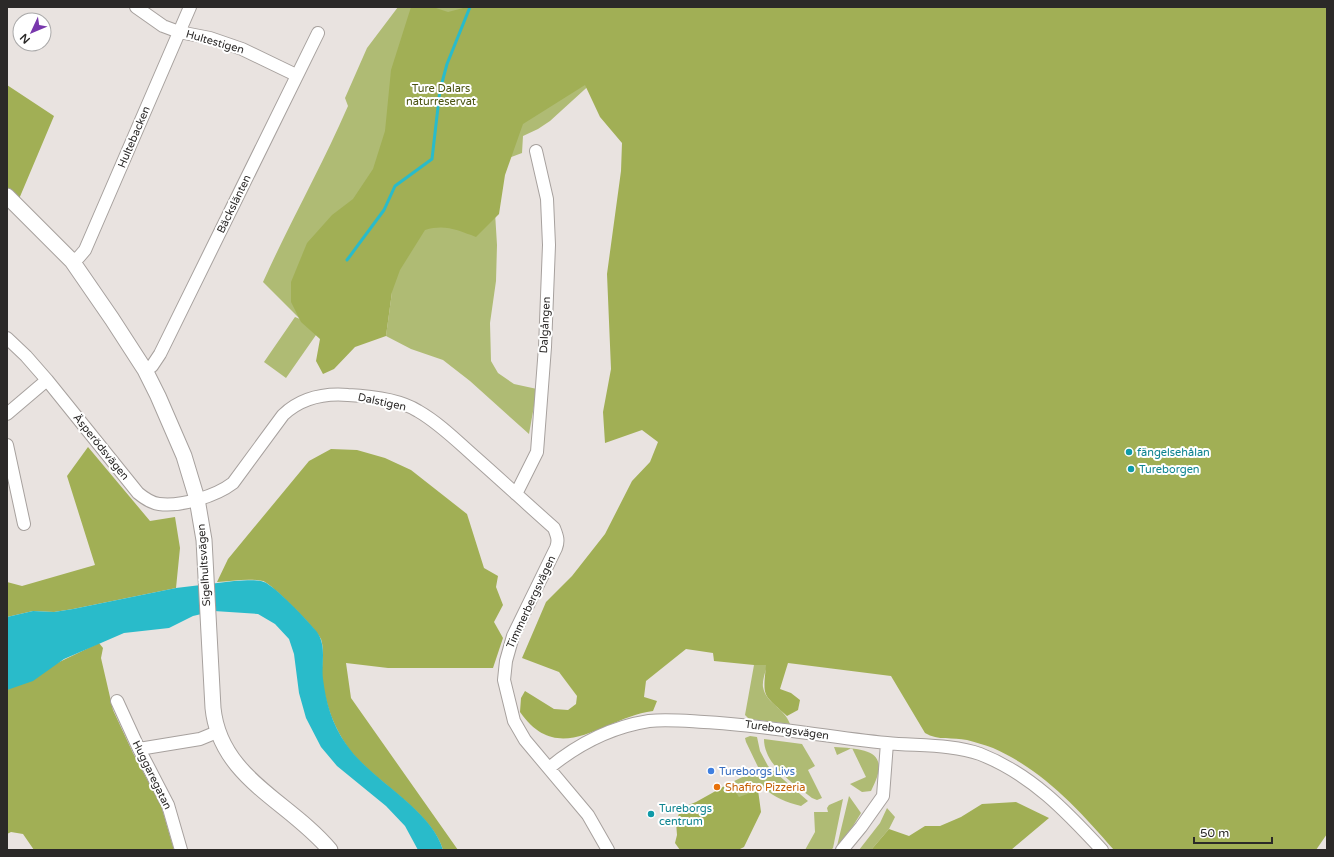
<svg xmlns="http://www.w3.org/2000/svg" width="1334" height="857" font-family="'Varela Round',sans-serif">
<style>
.green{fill:#afbb74}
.forest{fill:#a1af55}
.water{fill:#29bbca}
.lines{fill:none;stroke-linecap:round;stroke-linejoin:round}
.stream{stroke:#29bbca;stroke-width:3}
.minor-casing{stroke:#a7a19e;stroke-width:14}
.tertiary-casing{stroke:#a7a19e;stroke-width:17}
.minor{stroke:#fff;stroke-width:12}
.tertiary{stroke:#fff;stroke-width:15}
.culture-dot{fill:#0f9aa8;stroke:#fff;stroke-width:1.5}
.shop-dot{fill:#3f7fe0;stroke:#fff;stroke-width:1.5}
.food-dot{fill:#e8710a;stroke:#fff;stroke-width:1.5}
.labels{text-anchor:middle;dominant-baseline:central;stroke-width:4;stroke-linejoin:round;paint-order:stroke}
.street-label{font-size:11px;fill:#2b2928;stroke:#fff}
.park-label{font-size:11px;fill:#4a5310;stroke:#fff}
.culture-label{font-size:11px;fill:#0d838f;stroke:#fff;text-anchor:start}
.shop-label{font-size:11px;fill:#366cbe;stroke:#fff;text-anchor:start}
.food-label{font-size:11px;fill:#c56008;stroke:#fff;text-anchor:start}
</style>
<rect width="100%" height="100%" fill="#e9e3e0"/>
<path class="green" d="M398 7H652L606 70 550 121 538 129 523 136 522 153 492 164 497 245 496 281 490 323 491 361 498 373 514 384 537 389 529 434 470 381 443 360 411 349 386 336 392 292 316 335 286 378 264 362 295 317 300 319 263 282C290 222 322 166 348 106L345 98 367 48Z
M754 665H767C766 671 762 680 763 687 766 704 784 707 790 724L749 719 745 715Z
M750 736 757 737 760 751 768 766 808 801 801 806C786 802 775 798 764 788L739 798 730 783 759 769 746 742 745 738Z
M764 739 802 744 815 766 808 770 822 798 817 800 812 798C794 784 764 765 764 739Z
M834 747C868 749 892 751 871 791L862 792 850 784 866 777 852 748 837 755Z
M849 796 861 813 853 826 837 846Z
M843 799 833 848 831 850H805L815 832 814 812H828L827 808 829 805Z
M887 808 895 817 889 829 871 850H859L880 823Z"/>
<path class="forest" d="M411 7H433L448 12 467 7H1327V834L1316 850H1114C1079 810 1043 770 993 748 985 745 975 742 967 740 953 737 938 741 925 733L891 676 788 663 780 689 791 693 800 700 798 710 787 716C762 693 763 698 766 665H754L714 661 713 653 686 649 646 681 644 697 657 701 653 711C604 717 560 769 520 712L521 698 525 691 554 709 568 710 576 704 577 696 559 672 522 658 546 602 572 576 605 534 632 481 650 462 658 442 642 430 605 443 603 412 611 369 607 274 621 171 622 143 600 117 585 85 523 124 505 175 499 214 476 237C457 230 445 224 425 230L400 270 392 292 386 336 355 347 334 369 323 374 316 361 320 339 301 322 291 302V282L307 243 332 215 353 199 373 169 385 131 391 70Z
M7 85 54 116 19 199 7 187Z
M88 447 150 521 175 517 180 548 176 588 73 609 54 612 33 611 7 617V582L22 586 95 565 67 476Z
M331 449 357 450 385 458 411 470 467 514 484 568 498 576 496 587 503 605 494 622 503 638 493 668H388L346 663 351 698 458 850H443C432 811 373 781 349 749 334 728 325 704 322 678 321 665 325 651 321 639 318 630 271 583 263 581 249 578 231 581 217 582L228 559 309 461Z
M99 643 103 648 101 658 113 710 133 753 161 805 174 850H34L23 834 11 832 7 834V687Z
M730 783 739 797 758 790 761 812 744 847 738 850H680L675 843 677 835 676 822 681 808 696 802Z
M1016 802 1049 818 1011 850H871L889 829 909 836 925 826H940L961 817 982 804Z"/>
<path class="water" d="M234 581C243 581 257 579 264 582 275 586 309 622 317 632 327 646 321 664 323 679 326 703 332 724 346 744 370 780 432 809 443 850H418L405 826 386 806 337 766 321 747 306 718 299 693 294 654 289 639 275 624 258 614 214 611 193 616 169 628 124 633 64 659 33 681 7 690V617L33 611 54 612 73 609 176 588Z"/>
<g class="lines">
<path class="stream" d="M347 260 384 210 395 186 432 159 440 90 447 64 470 7"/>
<defs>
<path id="minor" d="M136 7 163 26 179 32 210 38 242 49 296 75
M72 261 79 257 85 250 190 7
M7 338 26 356 47 380 138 493C144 498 151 503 159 504 181 507 216 496 233 483L283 415C301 398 324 393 348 395 370 396 399 399 418 411 439 423 457 441 475 457 501 480 527 504 554 528 557 536 559 540 556 548L513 636 506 661 504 680 514 721 525 740 588 815 608 850
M145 370 152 366 160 354 318 33
M7 414 47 380
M7 445 24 524
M516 494 537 452 545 347 549 245 547 199 536 151
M117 701 139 749 168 805 181 850
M139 749 200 739 217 732
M549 768C578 744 611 727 649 721 667 719 686 721 704 722 765 725 826 737 887 743 915 746 953 744 980 754 1031 774 1066 811 1102 850
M842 850 861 827 883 796 887 743"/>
<path id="tertiary" d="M7 196 72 261 112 319 145 370 158 396 184 456 197 499 204 540 213 708C220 778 289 801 330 850"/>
</defs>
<use href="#minor" class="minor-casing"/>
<use href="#tertiary" class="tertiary-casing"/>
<use href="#minor" class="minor"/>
<use href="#tertiary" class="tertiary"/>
</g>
<g class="culture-dot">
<circle cx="1129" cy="452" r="4"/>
<circle cx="1131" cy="469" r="4"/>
<circle cx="651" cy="814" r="4"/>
</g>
<circle class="shop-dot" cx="711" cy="771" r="4"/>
<circle class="food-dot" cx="717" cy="787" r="4"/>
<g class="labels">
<g class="street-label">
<text transform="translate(215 42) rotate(16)">Hultestigen</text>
<text transform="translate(134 137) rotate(-67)">Hultebacken</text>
<text transform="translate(234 204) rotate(-64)">Bäckslänten</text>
<text transform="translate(545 325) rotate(-87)">Dalgången</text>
<text transform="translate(382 402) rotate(12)">Dalstigen</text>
<text transform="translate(101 447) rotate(51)">Äsperödsvägen</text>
<text transform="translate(204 565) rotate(-94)">Sigelhultsvägen</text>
<text transform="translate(531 602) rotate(-65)">Timmerbergsvägen</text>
<text transform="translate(787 730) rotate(8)">Tureborgsvägen</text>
<text transform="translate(152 775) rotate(64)">Huggaregatan</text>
</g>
<g class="park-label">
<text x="441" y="88">Ture Dalars<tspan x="441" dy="13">naturreservat</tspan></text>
</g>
<g class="culture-label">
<text x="1137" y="452">fängelsehålan</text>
<text x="1139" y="469">Tureborgen</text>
<text x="659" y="808">Tureborgs<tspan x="659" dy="13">centrum</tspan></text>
</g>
<g class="shop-label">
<text x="719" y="771">Tureborgs Livs</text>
</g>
<g class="food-label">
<text x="725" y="787">Shafiro Pizzeria</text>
</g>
</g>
<rect width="1334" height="857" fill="none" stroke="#2b2928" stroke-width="16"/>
<g transform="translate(32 32) rotate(226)"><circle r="19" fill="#ffffff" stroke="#aaa9a9"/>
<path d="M0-3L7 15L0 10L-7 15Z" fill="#7837ac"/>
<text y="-6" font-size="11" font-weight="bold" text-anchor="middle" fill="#2b2928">N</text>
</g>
<path d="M1194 837v6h78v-6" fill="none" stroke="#2b2928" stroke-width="2"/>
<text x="1200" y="837" font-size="12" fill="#2b2928" stroke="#ffffff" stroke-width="3" paint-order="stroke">50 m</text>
</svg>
